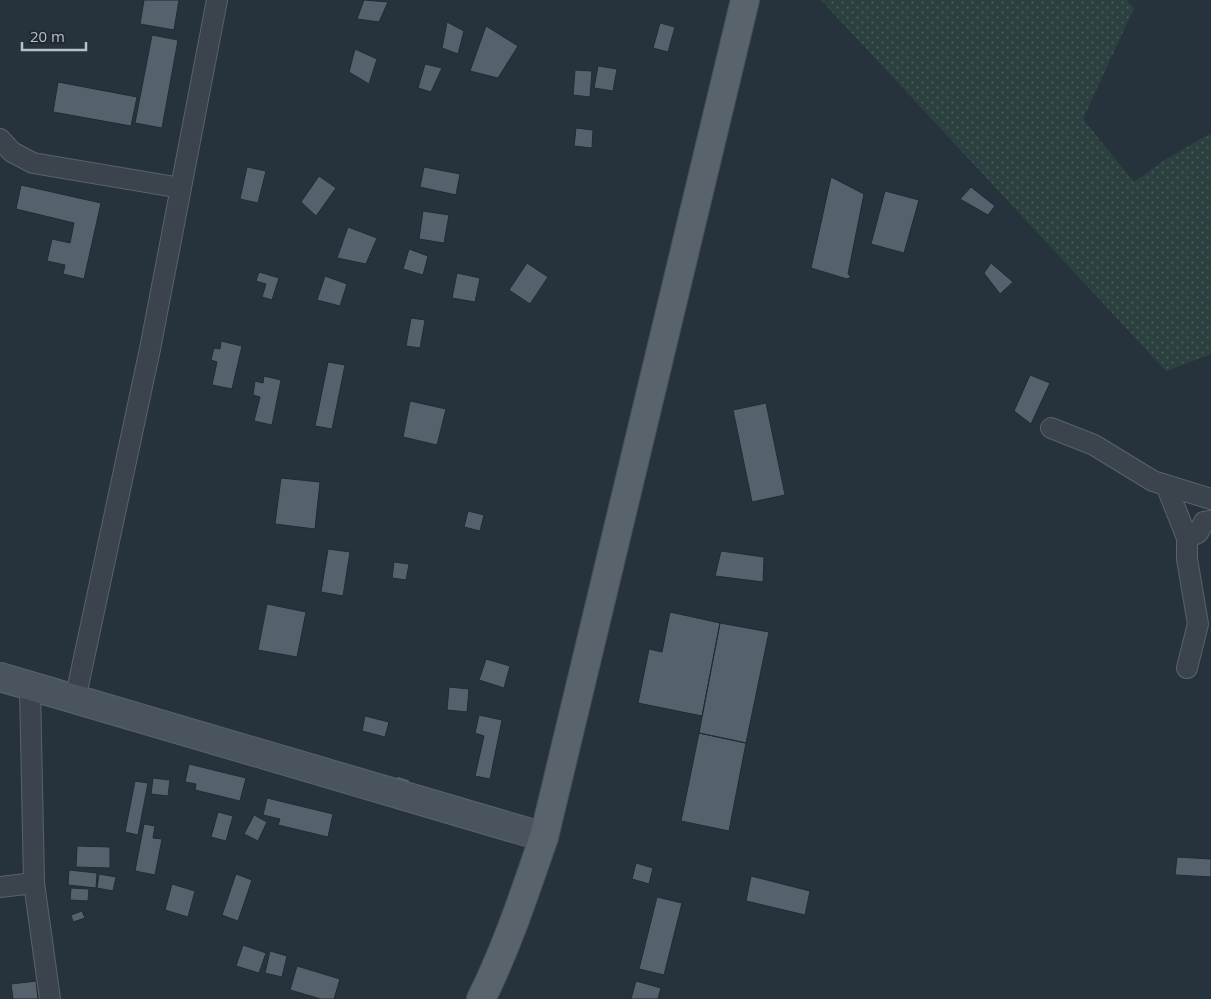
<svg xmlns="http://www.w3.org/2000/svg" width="1211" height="999" font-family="'Open Sans',sans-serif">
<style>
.grass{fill:url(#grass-dots)}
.building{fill:#55616c;stroke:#222b34}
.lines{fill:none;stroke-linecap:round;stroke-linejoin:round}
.street-casing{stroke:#59626a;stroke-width:22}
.secondary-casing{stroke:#59626a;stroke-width:30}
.primary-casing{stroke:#475059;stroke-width:30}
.street{stroke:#3b444d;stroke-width:20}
.secondary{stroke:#49545f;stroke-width:28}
.primary{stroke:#59636c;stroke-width:28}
</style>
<defs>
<pattern id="grass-dots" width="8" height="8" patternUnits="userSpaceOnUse" patternTransform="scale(1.25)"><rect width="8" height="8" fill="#2c413f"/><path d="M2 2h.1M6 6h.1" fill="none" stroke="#485b59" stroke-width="1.8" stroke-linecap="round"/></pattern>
</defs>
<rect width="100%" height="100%" fill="#27333c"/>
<path class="grass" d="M821 0H1126L1134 8 1083 119 1134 182 1163 161 1211 133V354L1166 371Z"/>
<path class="building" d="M144 0H179L174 30 140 24Z
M364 0 388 2 379 22 357 19Z
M447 22 464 31 458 54 442 48Z
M660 23 675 27 668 52 653 48Z
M486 26 518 46 498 78 470 71Z
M152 35 178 40 162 128 135 123Z
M355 49 377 59 369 84 349 72Z
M425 64 442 68 431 92 418 88Z
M598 66 617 69 613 91 594 88Z
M575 70 592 71 590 97 573 95Z
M58 82 137 97 131 126 53 112Z
M576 128 593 130 592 148 574 146Z
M247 167 266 171 258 203 240 199Z
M424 167 460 174 456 195 420 187Z
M319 176 336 188 316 216 301 202Z
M831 177 864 194 848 274 851 277 847 279 811 268Z
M21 185 101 203 84 279 63 274 65 265 47 261 52 239 70 243 74 223 16 209Z
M971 187 995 206 988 215 960 199Z
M885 191 919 200 904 253 871 244Z
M423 211 449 215 444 243 419 239Z
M348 227 377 238 366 264 337 258Z
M409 249 428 256 423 275 403 269Z
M527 263 548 277 530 304 509 290Z
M991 263 1013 282 1000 294 984 273Z
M259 272 279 278 272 300 262 297 266 284 256 281Z
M457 273 480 278 475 302 452 298Z
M325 276 347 284 340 306 317 300Z
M411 318 425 320 420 348 406 346Z
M221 341 242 346 232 389 212 385 217 362 211 360 214 348 220 349Z
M328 362 345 365 332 429 315 426Z
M1030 375 1050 383 1031 424 1014 411Z
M264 376 281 380 272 425 254 421 260 397 253 395 255 381 263 383Z
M410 401 446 409 437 445 403 437Z
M766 403 785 495 752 502 733 410Z
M281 478 320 482 315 529 275 524Z
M468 511 484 515 480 531 464 527Z
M328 549 350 552 343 596 321 592Z
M721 551 764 557 763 582 715 576Z
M394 562 409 564 406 580 392 578Z
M267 604 306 612 297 657 258 650Z
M670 612 720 623 702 716 638 703 649 649 662 652Z
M720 623 769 632 746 743 699 733Z
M486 659 510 666 504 688 479 680Z
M449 687 469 689 467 712 447 710Z
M479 715 502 720 490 779 475 776 484 736 475 733Z
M365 716 389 722 385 737 362 731Z
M699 733 746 743 729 831 681 821Z
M189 764 246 778 240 801 195 790 196 784 185 782Z
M397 776 410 780 407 785 396 782Z
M153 778 170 780 168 796 151 794Z
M135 781 148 783 138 835 125 832Z
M267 798 333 814 328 837 278 825 280 819 263 815Z
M218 812 233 816 226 841 211 837Z
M254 815 267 822 258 841 244 834Z
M144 824 155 826 153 838 162 839 155 875 135 871Z
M77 846 110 847V868L76 867Z
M1177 857 1211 859V877L1175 875Z
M636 863 653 868 649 884 632 879Z
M69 870 97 873 96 888 68 885Z
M99 874 116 877 113 891 97 888Z
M236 874 252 880 238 921 222 915Z
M751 876 810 891 805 915 746 901Z
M172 884 195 891 188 917 165 910Z
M71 888 89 889 88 901 70 900Z
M657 897 682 903 664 975 639 969Z
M82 911 85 918 73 922 71 915Z
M243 945 266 953 259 973 236 966Z
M270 951 287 956 282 977 265 973Z
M297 966 340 979 334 999H321L290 990Z
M36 981 38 999H13L11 984Z
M636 981 661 988 658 999H631Z"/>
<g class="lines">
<defs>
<path id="street" d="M0 139 12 152 33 163 181 188
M1051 428 1094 445 1153 481 1211 499
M1166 485 1187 538V559L1198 624 1187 668
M1187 538 1198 533 1204 522 1211 521
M30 688 34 883 50 999
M75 700 150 349 217 0
M0 887 34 883"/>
<path id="secondary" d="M0 677 544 837"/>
<path id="primary" d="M481 999C507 947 525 892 544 837L745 0"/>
</defs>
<use href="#street" class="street-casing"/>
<use href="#secondary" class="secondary-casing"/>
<use href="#primary" class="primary-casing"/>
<use href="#street" class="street"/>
<use href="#secondary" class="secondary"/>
<use href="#primary" class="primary"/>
</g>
<path d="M22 42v8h64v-8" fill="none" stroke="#b7bfc7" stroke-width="2.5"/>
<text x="30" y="42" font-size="15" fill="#b7bfc7" stroke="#202932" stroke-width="4" paint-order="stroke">20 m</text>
</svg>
